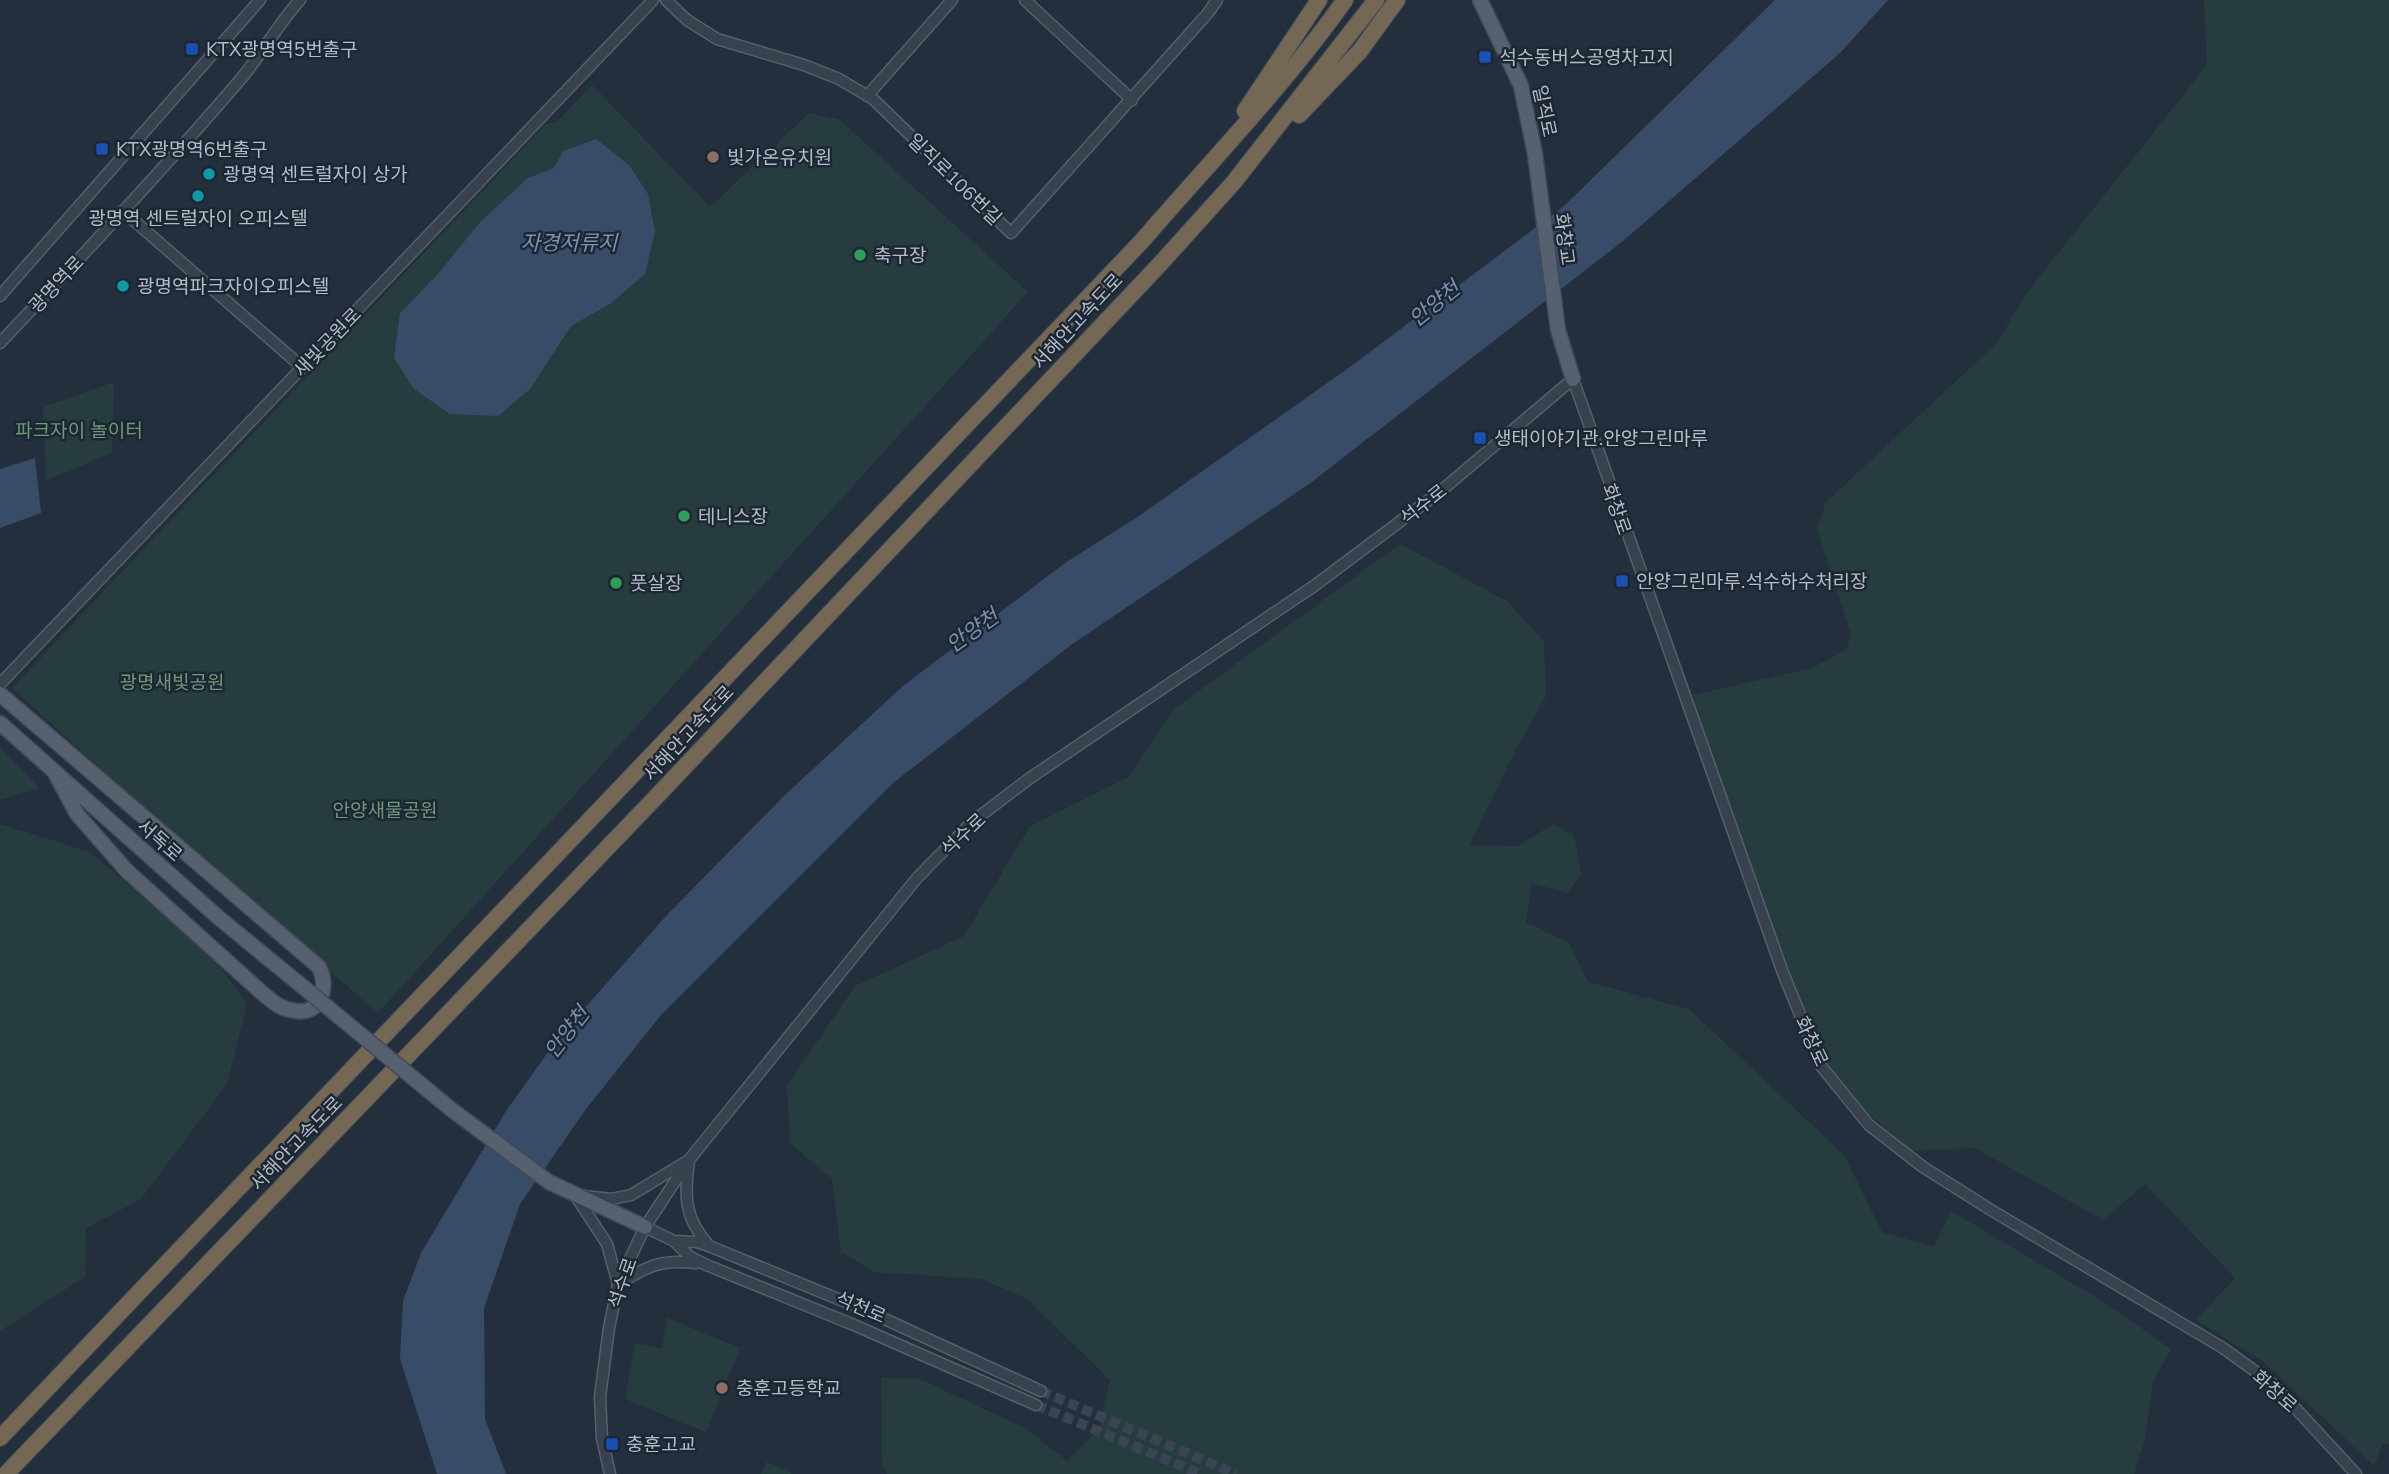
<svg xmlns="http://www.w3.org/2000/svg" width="2389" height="1474" font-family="Mulish,'Noto Sans KR',sans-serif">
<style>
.green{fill:#263c3f}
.water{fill:#394c67}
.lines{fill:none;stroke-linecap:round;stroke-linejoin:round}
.minor-tunnel{stroke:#3a4453;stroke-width:10;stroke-dasharray:10 5;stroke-linecap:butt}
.minor-casing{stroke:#565f6c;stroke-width:13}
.major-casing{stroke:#414a57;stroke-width:17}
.highway-casing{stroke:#434c59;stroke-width:18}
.minor{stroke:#38414e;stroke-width:10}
.major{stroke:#56606e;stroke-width:14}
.highway{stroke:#746855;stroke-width:16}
.major-bridge-casing{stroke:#414a57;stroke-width:17;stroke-linecap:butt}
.major-bridge{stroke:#56606e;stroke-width:14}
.transit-dot{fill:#1a4fb4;stroke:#1d2633;stroke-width:2.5}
.education-dot{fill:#8d6e63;stroke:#1d2633;stroke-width:2.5}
.culture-dot{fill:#0f9aa8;stroke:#1d2633;stroke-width:2.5}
.leisure-dot{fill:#2e9e5b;stroke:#1d2633;stroke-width:2.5}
.labels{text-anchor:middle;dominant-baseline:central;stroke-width:5;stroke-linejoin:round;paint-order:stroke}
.poi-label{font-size:19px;fill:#b4bcc9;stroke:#1d2633;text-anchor:start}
.street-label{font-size:19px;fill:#b4bcc9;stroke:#1d2633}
.park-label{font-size:19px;fill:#6b9a76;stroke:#1d2633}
.water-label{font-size:21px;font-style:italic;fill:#7c92b1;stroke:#1d2633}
</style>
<rect width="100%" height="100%" fill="#242f3e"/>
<path class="green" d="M2204 0H2389V1444L2383 1443 2374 1466 2264 1362 2196 1320 2235 1278 2145 1184 2103 1220 1975 1148 1912 1151 1855 1102 1825 1062 1791 989 1709 758 1692 695 1812 668 1847 649 1851 634 1817 529 1826 502 1998 342 2025 295 2207 65Z
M592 85 710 207 809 113 840 120 1028 292 378 1013 179 840 12 688 545 125 558 121Z
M114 382 112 453 46 480 43 407Z
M1400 544 1507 601 1544 641 1546 696 1516 750 1469 845 1518 846 1553 824 1574 835 1581 875 1567 893 1532 883 1526 922 1569 943 1588 982 1689 1009 1844 1155 1882 1232 1934 1247 1951 1211 2104 1302 2171 1349 2153 1382 2145 1438 2134 1474H887L882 1466 881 1378H918L1025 1428 1067 1461 1099 1429 1110 1380 1027 1299 981 1279 874 1272 841 1252 832 1179 790 1143 787 1086 855 986 964 936 1030 826 1128 777 1174 709Z
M0 748 40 788 0 800Z
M0 824 90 852 214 958 247 1004 227 1084 141 1199 86 1228 85 1277 0 1331Z
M667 1318 740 1348 706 1432 625 1399 635 1343 662 1348Z
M766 1462 791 1472V1474H761Z"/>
<path class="water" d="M1775 0H1888L1840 53 1623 241 1309 484 1071 645 893 783 661 1015 586 1109 520 1204 484 1308 485 1419 506 1474H437L400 1359 403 1301 421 1253 506 1111 559 1037 667 915 786 794 903 686 1065 563 1139 516 1354 364 1563 207Z
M596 139 629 165 648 194 655 232 645 274 610 304 571 326 530 389 498 416 450 414 414 389 394 358 400 313 437 275 481 221 528 178 554 168 563 151Z
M35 458 41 513 0 528V469Z"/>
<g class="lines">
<path class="minor-tunnel" d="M1041 1391 1236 1474
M1036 1405 1201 1474"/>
<defs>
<path id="minor" d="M666 0 687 20 717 39 804 65 839 79 873 99 1011 233 1208 13 1217 0
M1025 0 1132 100
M867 96 952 0
M124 212 302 367
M0 296 260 0
M0 343C81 257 162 171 239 81 261 56 277 25 300 0
M0 684 653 0
M645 1227 674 1241 689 1256 704 1264 854 1325 1036 1405
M674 1241 697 1242 709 1246 865 1310 1041 1391
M696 1263C660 1259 648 1266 618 1284L607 1244 575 1195 611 1199 631 1195 689 1160C685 1197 683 1216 709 1246
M610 1474 602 1438 600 1397 609 1328 618 1284 645 1227 689 1160 917 878 972 822 1030 778 1314 586 1442 490 1573 379 1783 973 1821 1066 1869 1125 1923 1167 1991 1210 2223 1348 2274 1385 2356 1474"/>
<path id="major" d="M1480 0 1521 86 1535 154 1558 330 1573 379
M0 694 319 967C329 986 321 1015 296 1011 281 1010 272 1001 261 992L127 871 77 814 54 771
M0 723 219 918 297 982
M549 1182 645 1227"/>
<path id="highway" d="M1245 111 1319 0
M1299 115 1360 51 1397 0
M0 1438 1141 242C1210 162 1284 86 1345 0
M6 1474 657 796 1161 263 1234 182 1376 0"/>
</defs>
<use href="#minor" class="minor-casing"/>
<use href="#major" class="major-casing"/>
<use href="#highway" class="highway-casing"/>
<use href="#minor" class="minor"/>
<use href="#major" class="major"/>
<use href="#highway" class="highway"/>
<defs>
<path id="major-bridge" d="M297 982 452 1110 549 1182"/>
</defs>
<use href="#major-bridge" class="major-bridge-casing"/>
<use href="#major-bridge" class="major-bridge"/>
</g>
<g class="transit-dot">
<rect x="185" y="42" width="14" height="14" rx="3.5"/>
<rect x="1478" y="50" width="14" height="14" rx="3.5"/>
<rect x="95" y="142" width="14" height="14" rx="3.5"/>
<rect x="1473" y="431" width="14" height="14" rx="3.5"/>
<rect x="1615" y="574" width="14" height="14" rx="3.5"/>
<rect x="605" y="1437" width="14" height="14" rx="3.5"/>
</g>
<g class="education-dot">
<circle cx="713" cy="157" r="7"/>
<circle cx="722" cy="1388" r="7"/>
</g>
<g class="culture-dot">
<circle cx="209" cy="174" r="7"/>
<circle cx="198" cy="196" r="7"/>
<circle cx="123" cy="286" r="7"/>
</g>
<g class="leisure-dot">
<circle cx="860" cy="255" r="7"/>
<circle cx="684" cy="516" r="7"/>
<circle cx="616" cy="583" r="7"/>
</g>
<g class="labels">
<g class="poi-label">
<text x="206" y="49">KTX광명역5번출구</text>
<text x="1499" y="57">석수동버스공영차고지</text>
<text x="116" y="149">KTX광명역6번출구</text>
<text x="727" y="157">빛가온유치원</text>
<text x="223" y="174">광명역 센트럴자이 상가</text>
<text x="198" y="218" text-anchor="middle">광명역 센트럴자이 오피스텔</text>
<text x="874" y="255">축구장</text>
<text x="137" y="286">광명역파크자이오피스텔</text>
<text x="1494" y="438">생태이야기관.안양그린마루</text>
<text x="698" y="516">테니스장</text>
<text x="1636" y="581">안양그린마루.석수하수처리장</text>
<text x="630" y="583">풋살장</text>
<text x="736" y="1388">충훈고등학교</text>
<text x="626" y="1444">충훈고교</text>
</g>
<g class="street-label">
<text transform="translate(1545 111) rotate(78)">일직로</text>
<text transform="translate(955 179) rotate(44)">일직로106번길</text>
<text transform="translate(1565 239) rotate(82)">화창교</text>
<text transform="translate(56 284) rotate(-47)">광명역로</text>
<text transform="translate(1077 321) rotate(-47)">서해안고속도로</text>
<text transform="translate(327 342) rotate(-46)">새빛공원로</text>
<text transform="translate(1423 504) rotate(-38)">석수로</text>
<text transform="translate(1617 509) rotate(71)">화창로</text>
<text transform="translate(688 733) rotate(-47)">서해안고속도로</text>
<text transform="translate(963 834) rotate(-43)">석수로</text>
<text transform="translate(160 840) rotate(42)">서독로</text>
<text transform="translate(1812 1041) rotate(65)">화창로</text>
<text transform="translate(296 1143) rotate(-46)">서해안고속도로</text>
<text transform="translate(622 1283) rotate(-71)">석수로</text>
<text transform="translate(861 1307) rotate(23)">석천로</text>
<text transform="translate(2275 1391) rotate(42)">화창로</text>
</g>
<g class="park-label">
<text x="79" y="430">파크자이 놀이터</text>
<text x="172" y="682">광명새빛공원</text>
<text x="385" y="810">안양새물공원</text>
</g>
<g class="water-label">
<text x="569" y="242">자경저류지</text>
<text transform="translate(1434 303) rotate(-39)">안양천</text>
<text transform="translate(972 630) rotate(-35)">안양천</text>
<text transform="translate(566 1032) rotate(-52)">안양천</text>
</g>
</g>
</svg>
